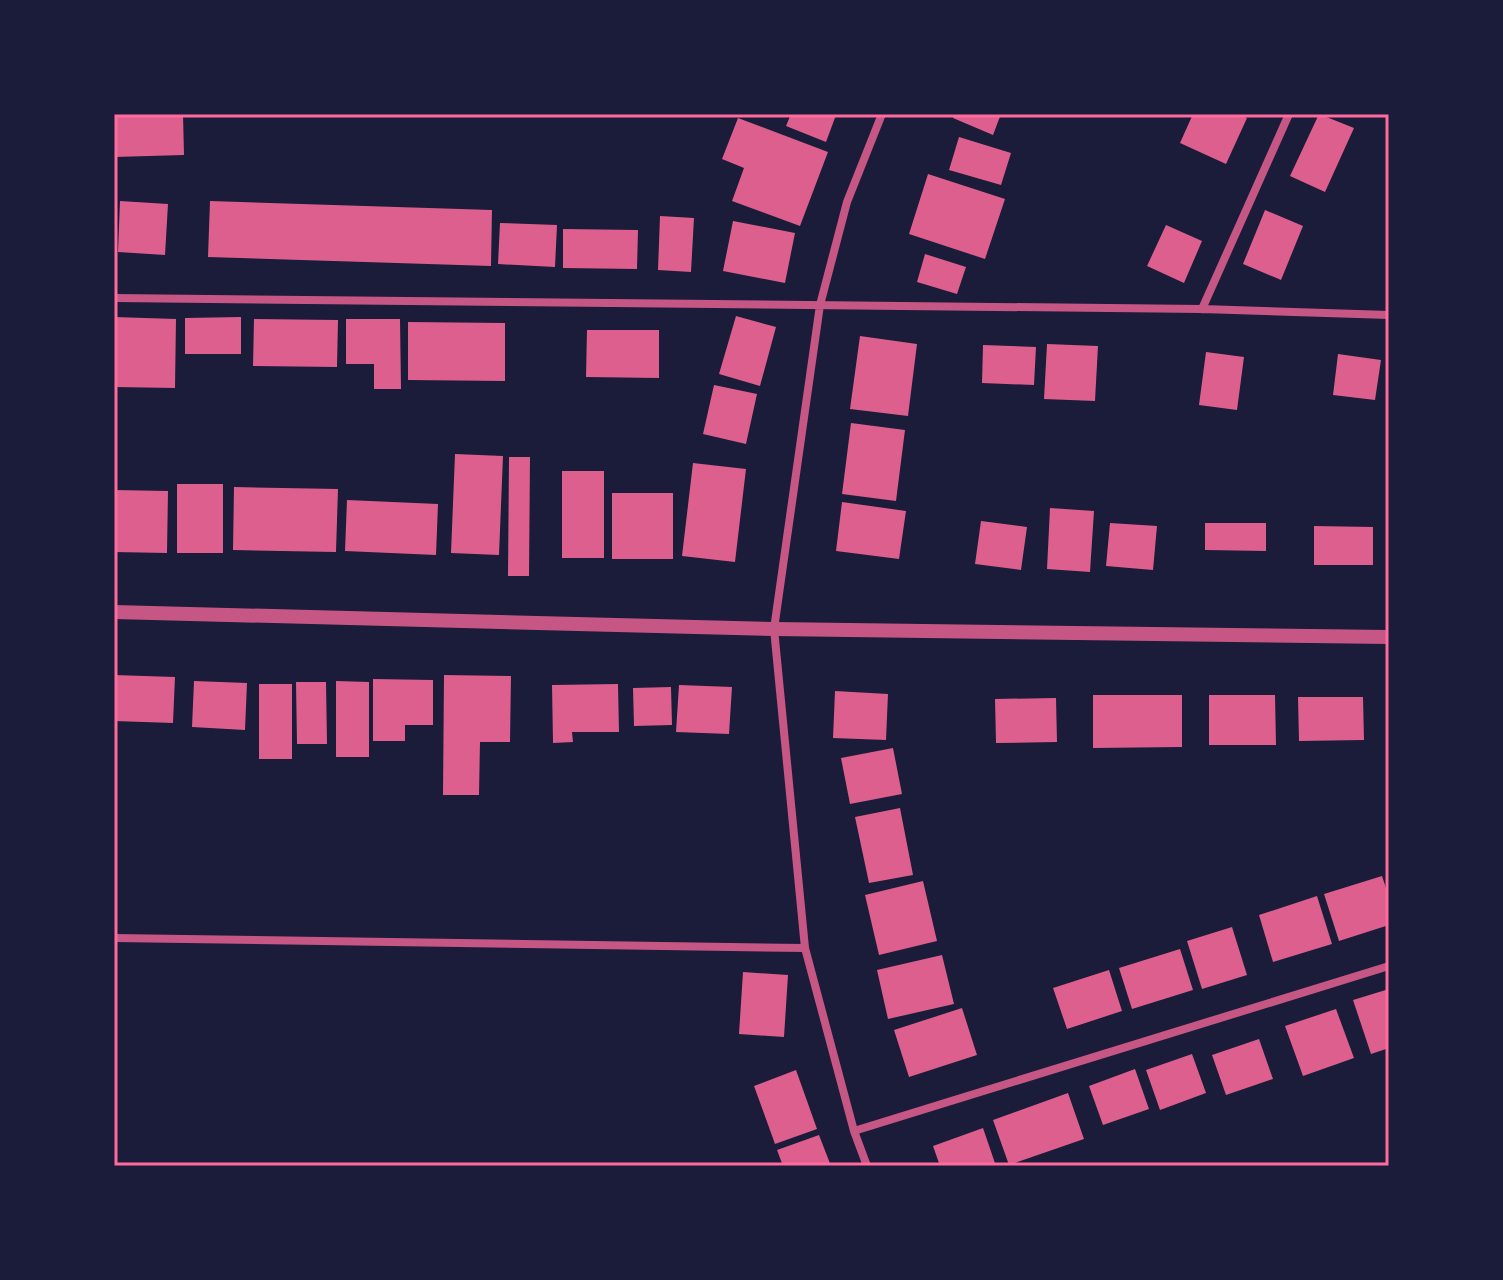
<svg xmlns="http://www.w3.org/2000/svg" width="1503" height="1280" font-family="Rubik,sans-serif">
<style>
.building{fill:#dd5f8e}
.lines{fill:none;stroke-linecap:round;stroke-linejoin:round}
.minor{stroke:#c65784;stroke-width:8}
.tertiary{stroke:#c65784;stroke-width:14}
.neatline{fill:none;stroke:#ff6b9d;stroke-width:3}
</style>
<rect width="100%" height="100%" fill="#1b1b3a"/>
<path class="building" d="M114 114H183L184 155 114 157Z
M791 114H834L836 115 826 142 786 126Z
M954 114H1001L993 135 953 118Z
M1193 114H1239L1247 118 1226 164 1180 143Z
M1319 114 1354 128 1325 192 1290 176Z
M738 118 828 152 800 226 732 201 744 168 722 159Z
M959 137 1011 153 1001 185 949 170Z
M928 174 1005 199 985 259 909 234Z
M120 201 168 204 165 255 118 252Z
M210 201 492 210 491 266 208 257Z
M1265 210 1303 226 1281 280 1243 264Z
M660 216 694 218 691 272 658 270Z
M733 221 795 233 785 283 723 271Z
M500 223 557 225 555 267 498 264Z
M1166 225 1202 241 1184 283 1147 266Z
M563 229 638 230 637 269 563 268Z
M925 254 966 267 957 294 917 282Z
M736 316 776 327 760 386 719 374Z
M114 317 176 319 175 388 114 387Z
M241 317V354H185V318Z
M254 319 338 320 337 367 253 366Z
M346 319H400L401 389H374V364H346Z
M408 322 505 323V381L408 380Z
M587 330H659V378L586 377Z
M860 336 917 344 908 416 850 409Z
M1047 344 1098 346 1095 401 1044 399Z
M983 345 1036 347 1034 385 982 383Z
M1206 352 1244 357 1237 410 1199 405Z
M1338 354 1381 360 1375 400 1333 395Z
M714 385 757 394 746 444 703 434Z
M851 423 905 430 896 501 842 494Z
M455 454 503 456 499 555 451 553Z
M509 457H530L529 576H508Z
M693 463 746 469 735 562 682 556Z
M562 471H604V558H562Z
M177 484H223V553H177Z
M234 487 338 489 336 552 233 550Z
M114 490 168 491 167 553 114 552Z
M612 493H673V559H612Z
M347 500 438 504 436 555 345 551Z
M842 502 906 511 899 559 836 551Z
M1050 508 1094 511 1090 572 1047 569Z
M981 521 1027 527 1021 570 975 564Z
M1110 523 1157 526 1153 570 1106 566Z
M1205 523H1266V551L1205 550Z
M1314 526 1373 527V565H1314Z
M114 675 175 677 173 723 114 721Z
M444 675 511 676 510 742H480L479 795H443Z
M373 679 433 680V725H405V741H373Z
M194 681 247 683 245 730 192 727Z
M336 681 369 682V757H336Z
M296 682H326L327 744H297Z
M259 684H292V759H259Z
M618 684 619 732H572L573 742 553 743 552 685Z
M679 685 732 687 729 734 676 732Z
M671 687 672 725 634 726 633 688Z
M835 691 888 694 886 740 833 738Z
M1093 695H1182V747L1093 748Z
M1209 695H1275L1276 745H1209Z
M1298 697H1363L1364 740 1299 741Z
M1056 698 1057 742 996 743 995 699Z
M893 748 902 794 850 804 841 758Z
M900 808 913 875 869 883 855 817Z
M1382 876 1389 897V925L1339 941 1324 894Z
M923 881 937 941 879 955 865 895Z
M1317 896 1332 944 1273 962 1259 915Z
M1232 927 1247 975 1202 989 1187 941Z
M1180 949 1193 990 1132 1009 1119 968Z
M942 955 954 1004 888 1019 877 970Z
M1109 970 1122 1011 1067 1029 1053 988Z
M743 972 788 975 784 1037 739 1034Z
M1389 989V1048L1371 1054 1353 1000Z
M962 1008 977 1055 909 1077 894 1030Z
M1336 1009 1354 1058 1303 1076 1285 1026Z
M1259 1039 1273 1079 1226 1095 1212 1055Z
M1192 1054 1206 1093 1160 1110 1146 1070Z
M1135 1069 1149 1109 1103 1125 1089 1086Z
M796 1070 817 1129 775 1144 754 1086Z
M1068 1093 1084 1139 1009 1165 993 1120Z
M983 1128 996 1166H940L933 1146Z
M819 1135 831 1166H783L777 1150Z"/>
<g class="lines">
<path class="minor" d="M114 298 1202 309 1389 315
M1202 309 1289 114
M114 938 805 948
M854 1131 1389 966
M867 1166 854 1131 805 948 774 629 820 305 847 202 882 114"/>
<path class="tertiary" d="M114 612 774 629 1389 637"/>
</g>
<rect width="1503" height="1280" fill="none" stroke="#1b1b3a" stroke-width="232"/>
<rect x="116" y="116" width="1271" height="1048" class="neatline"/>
</svg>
